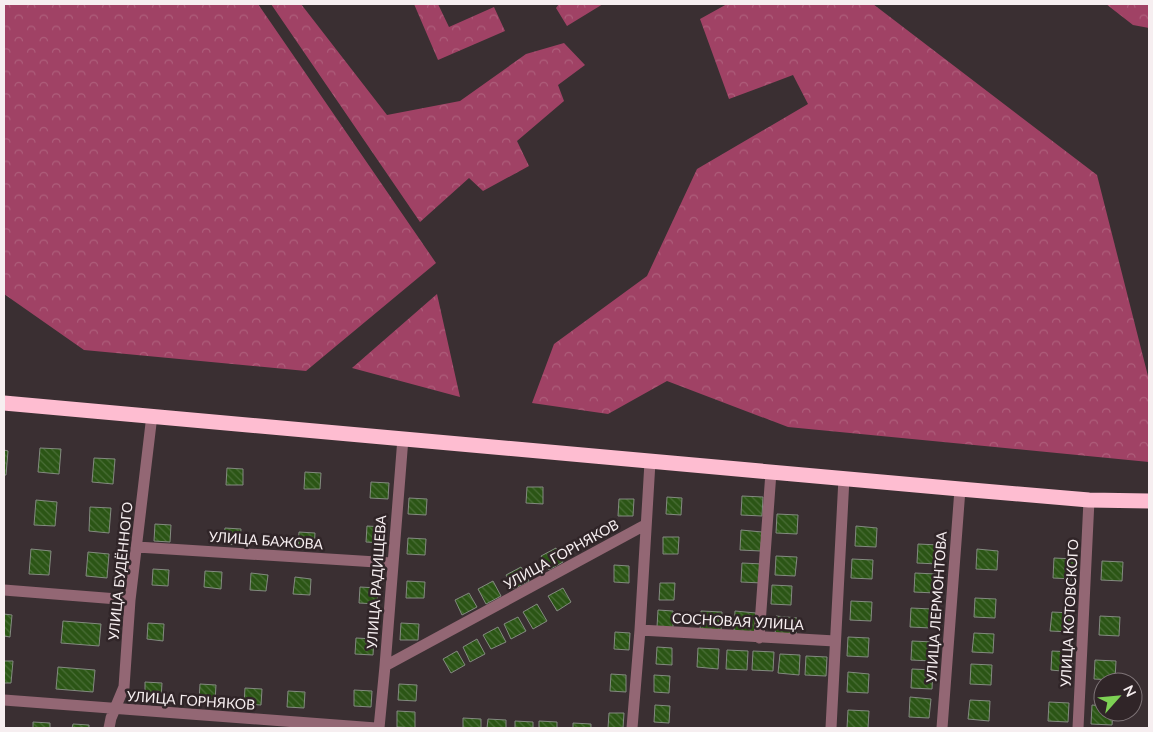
<svg xmlns="http://www.w3.org/2000/svg" width="1153" height="732" font-family="Lato,sans-serif">
<style>
.forest{fill:url(#forest-crowns)}
.building{fill:url(#building-back-hatch);stroke:#838a80}
.lines{fill:none;stroke-linecap:round;stroke-linejoin:round}
.minor{stroke:#936774;stroke-width:11}
.highway{stroke:#febdd1;stroke-width:15}
.labels{text-anchor:middle;dominant-baseline:central;stroke-width:5;stroke-linejoin:round;paint-order:stroke}
.street-label{font-size:14px;fill:#f6eef0;stroke:#302528}
</style>
<defs>
<pattern id="forest-crowns" width="20" height="18" patternUnits="userSpaceOnUse" patternTransform="scale(1.25)"><rect width="20" height="18" fill="#a04265"/><path d="M2 6a3 3 0 1 1 6 0M12 15a3 3 0 1 1 6 0" fill="none" stroke="#ae5e7b"/></pattern>
<pattern id="building-back-hatch" width="6" height="6" patternUnits="userSpaceOnUse" patternTransform="scale(1.25)"><rect width="6" height="6" fill="#2b5515"/><path d="M-1 5l2 2M0 0l6 6M5-1l2 2" fill="none" stroke="#4a6e37"/></pattern>
</defs>
<rect width="100%" height="100%" fill="#3a2f32"/>
<path class="forest" d="M4 4H258L436 263 306 371 84 350 4 294Z
M271 4H301L387 115 460 101 526 54 564 43 585 65 558 85 564 101 517 141 529 166 483 191 469 178 420 222Z
M414 4H438L449 27 494 7 505 31 438 60Z
M559 4H603L567 26 556 8Z
M727 4H873L1097 175 1149 380V462L788 427 667 381 608 414 532 403 554 344 647 276 697 169 808 104 793 75 729 99 700 19Z
M1106 4H1149V28L1133 25Z
M437 294 460 397 352 368Z"/>
<path class="building" d="M40 448 61 449 59 474 38 472Z
M4 450 8 451 6 475H4Z
M94 458 115 459 113 484 92 482Z
M227 468 243 469V485H226Z
M305 472 321 473 320 489H304Z
M371 482 389 483 388 499 370 498Z
M527 487H543V504L526 503Z
M742 496 763 497 762 516 741 515Z
M667 497 682 498 681 515 666 514Z
M409 498 427 499 426 515 408 514Z
M619 499H634L633 516H618Z
M36 500 57 502 55 526 34 525Z
M90 507 111 508 109 533 89 531Z
M777 514 798 515 797 534 776 533Z
M155 524 171 525 170 542 154 541Z
M367 526 385 527 384 543 366 542Z
M856 526 877 528 876 547 855 546Z
M225 528 241 529 240 545 223 544Z
M741 530 762 532 761 551 740 550Z
M299 532 315 533 314 550 298 548Z
M663 537H679L678 554H663Z
M408 538 426 539 425 555 407 554Z
M918 544 939 545 938 564 917 563Z
M556 548 563 562 549 570 541 556Z
M31 549 51 551 49 575 29 574Z
M977 549 998 551 997 570 976 569Z
M88 552 109 554 107 578 86 576Z
M776 556 797 557 795 576 775 575Z
M1054 558 1075 559 1074 579 1053 578Z
M852 559 873 560 872 579 851 578Z
M1102 561 1123 562 1122 581 1101 580Z
M742 563 763 564 762 583 741 582Z
M614 565 629 566V583L614 582Z
M521 567 529 581 514 589 506 575Z
M153 569 169 570 168 586 152 585Z
M205 571 222 572 221 589 204 587Z
M251 573 268 575 266 591 250 590Z
M915 573 936 574 935 593 914 592Z
M295 577 311 579 310 595 293 594Z
M407 581 425 582 424 598H406Z
M493 581 501 596 486 604 478 589Z
M660 583H675L674 600H659Z
M772 585 792 586 791 605 771 604Z
M360 587 378 588 377 604 359 603Z
M563 588 571 602 557 611 548 596Z
M469 593 477 607 462 615 455 600Z
M975 598 996 599 995 618 974 617Z
M851 601 872 602 871 621 850 620Z
M537 604 547 621 533 629 523 612Z
M911 608 932 609 931 628 910 627Z
M658 610 673 611V628L657 627Z
M701 611 722 612 721 631 700 630Z
M735 611 756 613 755 632 734 631Z
M1052 612 1072 613 1071 632 1050 631Z
M4 614 12 615 10 637 4 636Z
M776 616 797 618 796 637 775 636Z
M1100 616 1120 617 1119 636 1099 635Z
M518 617 526 631 511 639 504 624Z
M63 621 101 624 99 646 61 643Z
M148 623 164 624 163 641 147 639Z
M401 623 419 624 418 640H400Z
M498 627 506 642 491 649 483 635Z
M615 632 630 633 629 650 614 649Z
M974 633 994 634 993 653 972 652Z
M848 637 869 638 868 657 847 656Z
M356 638 374 639 373 655 355 654Z
M477 639 485 654 470 662 463 647Z
M912 641 933 642 932 661 911 660Z
M657 647 672 648V665L656 664Z
M698 648 719 649 718 669 697 667Z
M727 650 748 651 747 670 726 669Z
M457 651 465 665 451 673 443 659Z
M753 651 774 652 773 671 752 670Z
M1052 651 1073 652 1072 672 1051 670Z
M780 654 800 655 799 675 778 673Z
M806 656 827 657 826 676 805 675Z
M1095 660 1116 661 1115 680 1094 679Z
M4 661H13L11 683H4Z
M971 664 992 665 991 685 970 684Z
M58 667 95 670 93 692 56 689Z
M912 669 933 670 932 689 911 688Z
M848 672 869 674 868 693 847 692Z
M611 674 626 675V692L610 691Z
M654 675 670 676 669 693 654 692Z
M145 682 162 683 161 699 145 698Z
M200 684 216 685 215 701H199Z
M399 684 417 685 416 701 398 700Z
M245 688 262 689 261 705 244 704Z
M354 690 372 691 371 707 354 706Z
M288 691 305 692 304 708 287 707Z
M910 697 931 699 929 718 909 717Z
M970 700 990 701 989 721 968 719Z
M1049 702 1069 703 1068 722 1048 721Z
M655 705 670 706 669 723 654 722Z
M1092 705 1103 706V712H1113L1112 725 1091 724Z
M848 710 869 711 868 728H847Z
M397 711 415 712V728L397 727Z
M609 713H624L623 728H608Z
M463 718 481 719V728H463Z
M488 719 506 720V728H487Z
M515 721 533 722V728H515Z
M539 721 557 722V728H539Z
M33 722 50 723V728H33Z
M573 723 591 724V728H573Z
M73 724 89 725V728H72Z"/>
<g class="lines">
<path class="minor" d="M137 547 392 563
M4 590 130 600
M640 630 835 641
M759 638 771 472
M385 666 645 525
M4 700 376 728
M109 728 111 718 124 687 130 600 152 415
M379 728 385 666 403 438
M632 728 640 630 650 462
M831 728 844 478
M942 728 960 489
M1078 728 1089 500"/>
<path class="highway" d="M4 403 960 489 1089 500 1149 501"/>
</g>
<g class="labels">
<g class="street-label">
<text transform="translate(266 540) rotate(4)">УЛИЦА БАЖОВА</text>
<text transform="translate(561 554) rotate(-29)">УЛИЦА ГОРНЯКОВ</text>
<text transform="translate(120 571) rotate(-84)">УЛИЦА БУДЁННОГО</text>
<text transform="translate(376 582) rotate(-86)">УЛИЦА РАДИЩЕВА</text>
<text transform="translate(936 607) rotate(-86)">УЛИЦА ЛЕРМОНТОВА</text>
<text transform="translate(1069 613) rotate(-87)">УЛИЦА КОТОВСКОГО</text>
<text transform="translate(738 621) rotate(3)">СОСНОВАЯ УЛИЦА</text>
<text transform="translate(191 700) rotate(4)">УЛИЦА ГОРНЯКОВ</text>
</g>
</g>
<rect width="1153" height="732" fill="none" stroke="#f6eef0" stroke-width="10"/>
<g transform="translate(1118 697) rotate(63)"><circle r="24" fill="#302528" stroke="#7f7578"/>
<path d="M0-4L9 19L0 12L-9 19Z" fill="#7dd154"/>
<text y="-8" font-size="14" font-weight="bold" text-anchor="middle" fill="#f6eef0">N</text>
</g>
</svg>
